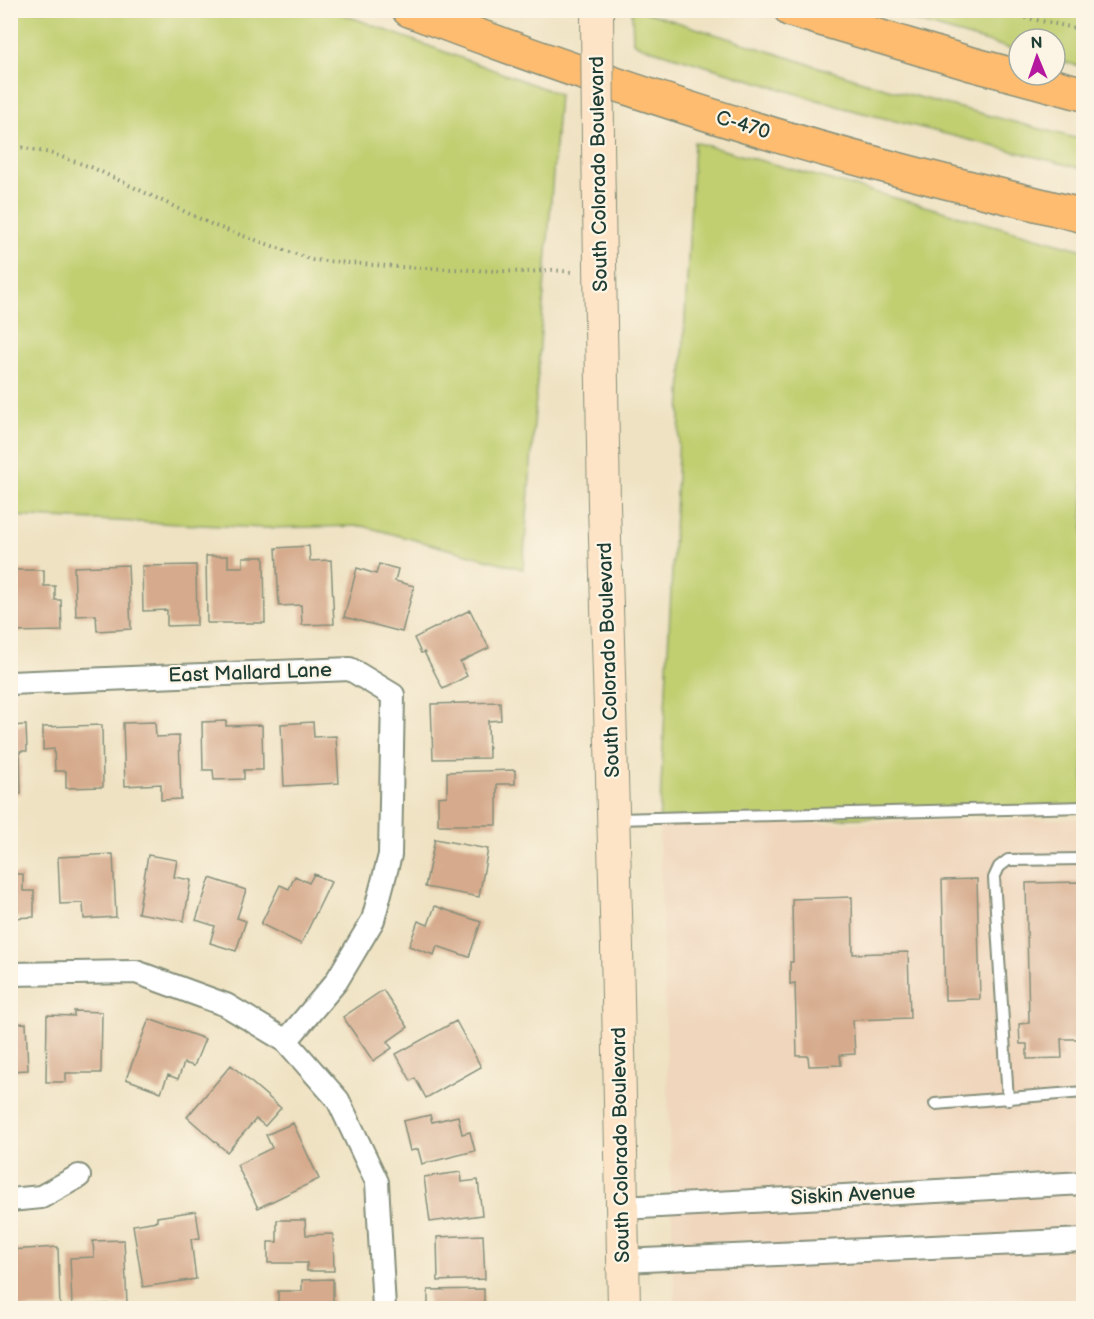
<svg xmlns="http://www.w3.org/2000/svg" width="1094" height="1319" font-family="'Balsamiq Sans',sans-serif">
<style>
.built{fill:#efd6bc}
.green{fill:#c1cf71;stroke:#708652;stroke-width:1.5}
.building{fill:#d6aa8c}
.lines{fill:none;stroke-linecap:round;stroke-linejoin:round}
.service-casing{stroke:#87907b;stroke-width:14}
.minor-casing{stroke:#87907b;stroke-width:26}
.secondary-casing{stroke:#87907b;stroke-width:34}
.motorway-casing{stroke:#87907b;stroke-width:36}
.path{stroke:#87907b;stroke-width:4;stroke-dasharray:1.5 4.5;stroke-linecap:butt}
.service{stroke:#fff;stroke-width:10}
.minor{stroke:#fff;stroke-width:22}
.secondary{stroke:#fee4c6;stroke-width:32}
.motorway{stroke:#fdbc70;stroke-width:33}
.secondary-bridge-casing{stroke:#87907b;stroke-width:34;stroke-linecap:butt}
.secondary-bridge{stroke:#fee4c6;stroke-width:32}
.labels{text-anchor:middle;dominant-baseline:central;stroke-width:4.5;stroke-linejoin:round;paint-order:stroke}
.street-label{font-size:20px;fill:#1f3d34;stroke:#fcf5e5}
</style>
<rect width="100%" height="100%" fill="#fcf5e5"/>
<filter id="ink" filterUnits="userSpaceOnUse"><feTurbulence type="fractalNoise" baseFrequency=".0167" numOctaves="2"/><feDisplacementMap in="SourceGraphic" scale="12" xChannelSelector="R" yChannelSelector="G"/><feConvolveMatrix kernelMatrix="1 2 1 2 8 2 1 2 1" color-interpolation-filters="sRGB"/></filter>
<filter id="wash" filterUnits="userSpaceOnUse"><feTurbulence type="fractalNoise" baseFrequency=".008" numOctaves="4" result="noise"/><feDisplacementMap in="SourceGraphic" scale="24" xChannelSelector="R" yChannelSelector="G"/><feGaussianBlur stdDeviation="1.35" result="paint"/><feColorMatrix in="noise" values="0 0 0 0 0 0 0 0 0 0 0 0 0 0 0 0 0 1.4 0 .05"/><feComposite in="paint" operator="in"/></filter>
<g filter="url(#wash)">
<rect width="100%" height="100%" fill="#efe2c2"/>
<path class="built" d="M1083 819V1308H675L659 826Z"/>
<path class="green" d="M11 10 334 11 559 94 523 569 363 526 264 528 11 516Z
M632 11H642L888 89 1083 140V169L844 108 640 46 633 42Z
M880 11H1083V67L1055 60V39H1019V51Z
M694 142 1083 250V809L659 826Z"/>
<g id="blocks">
<path class="building" d="M309 546 310 561 331 560 334 624 302 625 301 605 279 606 276 548Z
M206 556H228V567H243V557H264L265 623H207Z
M379 564 398 569 395 581 414 586 402 632 344 617 357 568 376 574Z
M128 565 131 629 97 631 96 615 76 616 74 567Z
M196 565 197 625 167 626V610L143 611 142 566Z
M10 570H44V586H55V600H61L62 631 10 632Z
M470 610 489 648 460 662 467 676 443 689 424 652 421 653 414 638Z
M500 702 501 720 488 721 489 758 433 759 431 704Z
M226 721V726L262 725 263 770H244V779L214 780 213 770H203L202 722Z
M155 722 156 737 179 736 181 799 161 800V784L125 786 123 723Z
M313 722 314 737 336 736 339 783 284 786 281 724Z
M26 725 27 751H20L21 794H10V726Z
M102 725 103 787 66 788V771H55L54 749 43 750V727Z
M515 770V784H497V825H438V797L447 796V772Z
M435 839 488 849 479 897 425 887Z
M113 854 116 917 84 919 83 903 60 904 58 857Z
M148 855 177 860 174 877 191 880 184 921 138 913Z
M10 874H23V891H34V917L10 918Z
M314 874 331 882 301 944 261 924 280 885 289 889 295 876 309 883Z
M210 878 246 890 237 918 246 921 236 951 210 943 215 926 196 920Z
M977 879 980 999 945 1000 942 880Z
M1084 882V1039H1061L1062 1058 1027 1059V1044H1020L1019 1024 1029 1023 1026 883Z
M852 897 853 954 908 952 910 1018 853 1020 855 1054 840 1055 841 1065 809 1066 808 1056H797L795 983 790 984V962H793L792 899Z
M435 906 481 922 469 957 437 946 434 955 409 946 418 921 428 925Z
M383 990 408 1027 387 1042 392 1048 373 1061 343 1017Z
M74 1011 102 1012 101 1073H66V1082H46L47 1015 74 1016Z
M149 1019 205 1039 194 1066 184 1063 178 1079 168 1075 161 1092 126 1079Z
M456 1021 481 1067 426 1098 415 1078 411 1081 396 1054Z
M26 1023 28 1070 10 1071V1024Z
M231 1065 281 1108 265 1126 256 1119 227 1152 187 1117Z
M430 1115 432 1122 458 1116 462 1134 470 1132 475 1151 422 1164 418 1149 410 1151 403 1121Z
M293 1123 319 1179 258 1208 237 1165 272 1148 266 1135Z
M461 1172 462 1182 478 1180 482 1215 430 1222 424 1177Z
M196 1211 200 1238 191 1239 196 1279 143 1287 133 1225 157 1221V1217Z
M277 1220H305L306 1235 333 1234 334 1271H307V1263H268V1242H277Z
M483 1235 485 1279 438 1281 437 1237Z
M124 1240 127 1303 72 1306 70 1258 94 1257 93 1241Z
M58 1247 60 1308H10V1250Z
M333 1279V1305L319 1306 320 1308H278V1291H302V1280Z
M484 1289V1308H428V1290Z"/>
</g>
</g>
<g filter="url(#ink)">
<use href="#blocks" fill-opacity="0" stroke="#87907b" stroke-width="1.5"/>
<g class="lines">
<defs>
<path id="service" d="M617 819 1084 807
M1008 1100 994 878 999 867 1008 860 1084 859
M935 1104 1084 1092"/>
<path id="minor" d="M10 683 350 669 393 695 390 855 373 920 336 982 286 1041
M10 974 136 972 226 1005 286 1041 338 1100 377 1182 384 1308
M10 1200 41 1197 79 1176
M622 1208 1084 1183
M623 1261 1084 1240"/>
<path id="secondary" d="M598 144 604 505 617 947 624 1308"/>
<path id="motorway" d="M409 10C565 69 723 123 885 166 951 184 1017 199 1084 216
M791 10 968 63 1084 94"/>
</defs>
<use href="#service" class="service-casing"/>
<use href="#minor" class="minor-casing"/>
<use href="#secondary" class="secondary-casing"/>
<use href="#motorway" class="motorway-casing"/>
<path class="path" d="M990 10 1084 30
M10 145 50 153 91 167 215 226 313 260 399 267 526 272 552 270 572 272"/>
<use href="#service" class="service"/>
<use href="#minor" class="minor"/>
<use href="#secondary" class="secondary"/>
<use href="#motorway" class="motorway"/>
<defs>
<path id="secondary-bridge" d="M597 10 598 144"/>
</defs>
<use href="#secondary-bridge" class="secondary-bridge-casing"/>
<use href="#secondary-bridge" class="secondary-bridge"/>
</g>
</g>
<g class="labels">
<g class="street-label">
<text transform="translate(743 125) rotate(17)">C-470</text>
<text transform="translate(599 174) rotate(-91)">South Colorado Boulevard</text>
<text transform="translate(609 660) rotate(-92)">South Colorado Boulevard</text>
<text transform="translate(250 673) rotate(-2)">East Mallard Lane</text>
<text transform="translate(621 1145) rotate(-91)">South Colorado Boulevard</text>
<text transform="translate(853 1195) rotate(-3)">Siskin Avenue</text>
</g>
</g>
<rect width="1094" height="1319" fill="none" stroke="#fcf5e5" stroke-width="36"/>
<g transform="translate(1037 57) rotate(358)"><circle r="28" fill="#fcf5e5" stroke="#a4ab9e" stroke-width="1.5"/>
<path d="M0-4.5L10 22L0 15L-10 22Z" fill="#b5179e"/>
<text y="-9" font-size="16" font-weight="bold" text-anchor="middle" fill="#1f3d34">N</text>
</g>
</svg>
